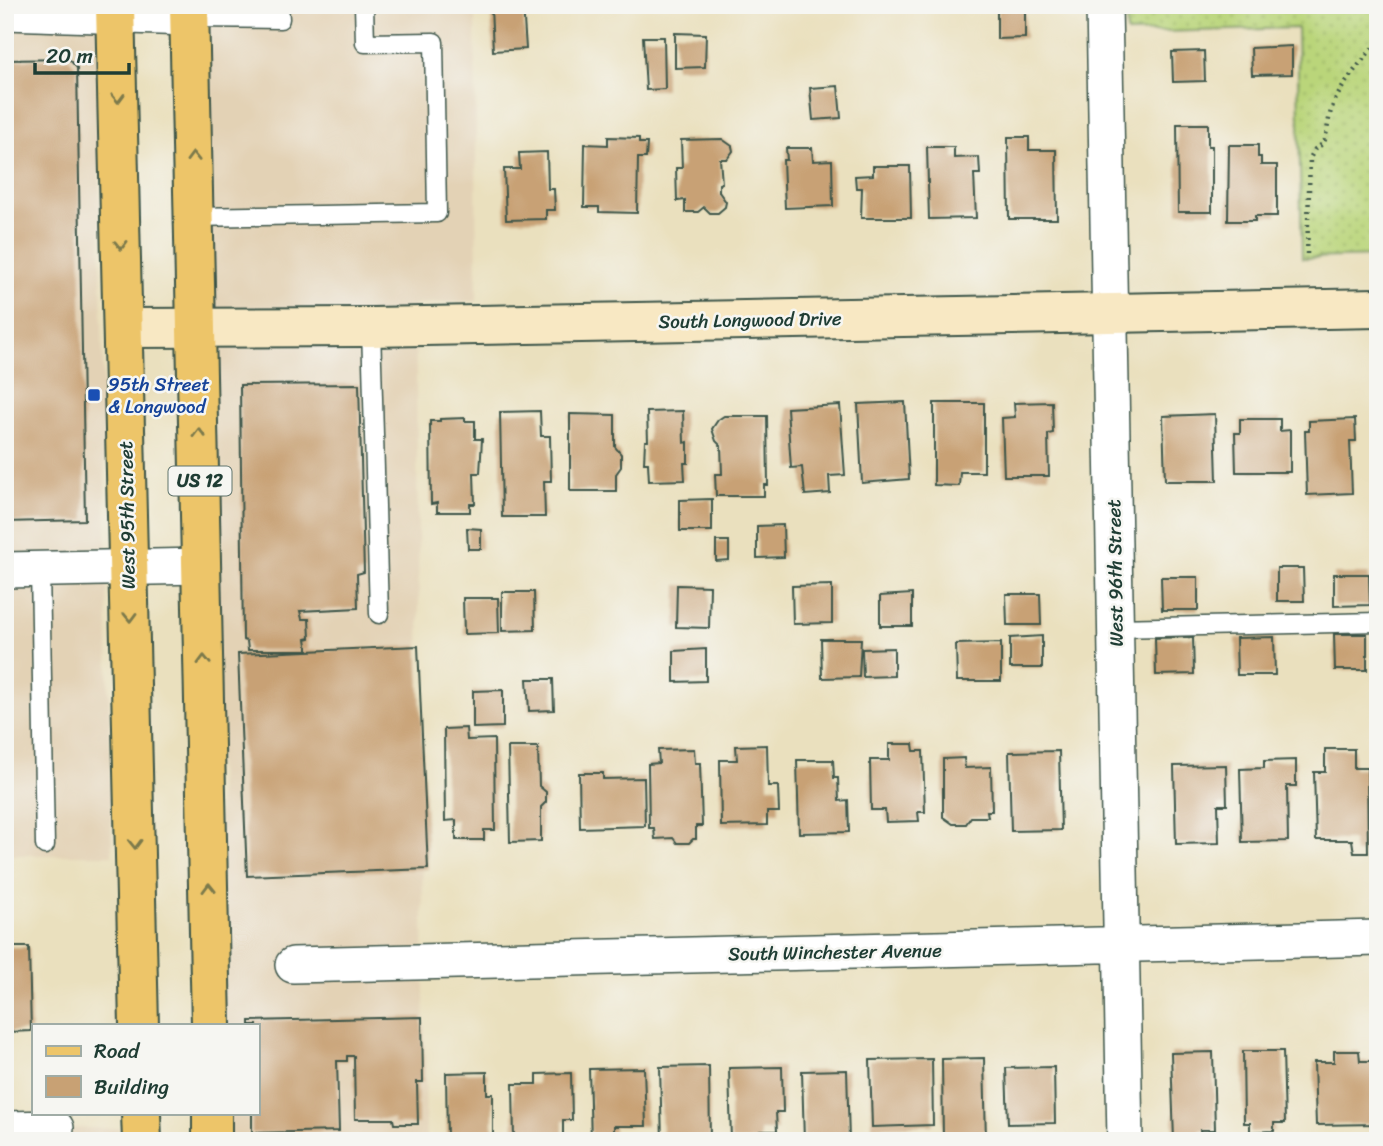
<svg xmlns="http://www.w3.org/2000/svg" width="1383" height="1146" font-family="Sriracha,sans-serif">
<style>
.built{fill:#e3d2b5}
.grass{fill:url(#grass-dots);stroke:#6c8957;stroke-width:2}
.building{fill:#c8a174}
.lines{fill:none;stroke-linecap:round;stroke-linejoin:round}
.lane-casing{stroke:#3d5549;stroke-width:21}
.street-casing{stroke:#3d5549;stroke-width:38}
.secondary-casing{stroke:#3d5549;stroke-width:42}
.primary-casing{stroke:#3d5549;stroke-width:42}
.path{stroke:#3d5549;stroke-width:4.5;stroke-dasharray:2 5;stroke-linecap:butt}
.lane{stroke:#fff;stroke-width:18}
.street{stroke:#fff;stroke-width:35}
.secondary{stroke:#f8e8c3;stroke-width:38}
.primary{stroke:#edc569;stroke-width:38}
.oneway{stroke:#7c7a4c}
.transit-dot{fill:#1a4fb4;stroke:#f6f6f2;stroke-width:2.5}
.labels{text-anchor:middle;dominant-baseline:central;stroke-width:5;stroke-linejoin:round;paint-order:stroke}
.shield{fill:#f6f6f2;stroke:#60746d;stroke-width:2}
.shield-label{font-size:18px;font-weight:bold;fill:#1f3d34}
.street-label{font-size:19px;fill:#1f3d34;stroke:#f6f6f2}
.transit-label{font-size:19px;fill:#164399;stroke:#f6f6f2;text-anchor:start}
</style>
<defs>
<pattern id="grass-dots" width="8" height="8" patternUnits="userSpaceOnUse" patternTransform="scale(1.75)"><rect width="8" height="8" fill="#bad57a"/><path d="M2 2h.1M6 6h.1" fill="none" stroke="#9fb86a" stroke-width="1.8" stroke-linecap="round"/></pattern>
</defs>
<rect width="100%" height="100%" fill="#f6f6f2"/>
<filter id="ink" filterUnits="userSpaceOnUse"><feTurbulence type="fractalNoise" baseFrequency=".0143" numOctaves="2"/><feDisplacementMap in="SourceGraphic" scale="14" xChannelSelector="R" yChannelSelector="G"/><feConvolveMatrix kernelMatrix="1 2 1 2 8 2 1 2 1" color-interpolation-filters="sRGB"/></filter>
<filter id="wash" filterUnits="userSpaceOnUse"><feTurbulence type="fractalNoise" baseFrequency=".00686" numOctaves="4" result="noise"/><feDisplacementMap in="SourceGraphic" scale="28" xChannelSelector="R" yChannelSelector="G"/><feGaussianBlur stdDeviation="1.57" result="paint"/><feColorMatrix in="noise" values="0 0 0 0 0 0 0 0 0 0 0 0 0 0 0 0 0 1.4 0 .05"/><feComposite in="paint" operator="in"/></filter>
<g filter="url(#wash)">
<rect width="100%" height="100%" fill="#eae0be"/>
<path class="built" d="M5 5H96L112 855H5Z
M204 5H475L477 301 415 304 426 1141H225L224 1113H257V1025H223Z
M119 1128V1141H5V1129Z"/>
<path class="grass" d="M1126 5H1378V256L1302 258 1297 28 1127 33Z"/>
<g id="blocks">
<path class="building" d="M523 5 526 49 493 51 491 7Z
M997 5H1025V38L997 39Z
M675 33 706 34 705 67 675 68Z
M643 37H664L665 89 646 90Z
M1292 46V74L1252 75 1251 48Z
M1204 51 1205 81 1173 82 1172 52Z
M69 59 77 68 85 520 5 522V60Z
M838 86 841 118 813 120 810 88Z
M1177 124H1208V146H1212V212H1178Z
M608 137 639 138V143H647L646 158H638L637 213 599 212V207H584L585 144 608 145Z
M1008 137H1029V150H1056L1057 219H1009Z
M722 139 732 146 733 151 727 159H720L722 183 719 184V192L726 202 725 207 718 213H710L704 207 698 212H685V200L677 201 676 168H682L681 140Z
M1229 145H1258V157H1261V165H1277V216H1255V221H1228Z
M927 147H954V158L979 157 980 174H974L976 218 929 219Z
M786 148H812L813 161 832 160 833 206 785 208 783 160H787Z
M547 152 548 189H554L555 210H546V219L506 220 504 169H520L519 153Z
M873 166H910L911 218H861L862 188H856L855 176 873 175Z
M359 384 364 572 357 574 358 608 300 611 302 619H309L310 638 306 639 308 650H248L247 641 243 640 240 385Z
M905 402 909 479 862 483 858 404Z
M1052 402 1053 433 1048 434 1049 476H1004L1002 418 1015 417 1014 403Z
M934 403H984V472H960L959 486 934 485Z
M840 405 845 475 829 476 830 493 805 495 802 467 791 468 787 408Z
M540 411 541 436H550L551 481H544L545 517H502L500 412Z
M683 411 684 443 688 442V463H684L685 480 649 481 648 463H644L645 441H648L647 412Z
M570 414 615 415V447L621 454V467L616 474V491H570Z
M1215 414 1217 481H1165L1163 416Z
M724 416H767L768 485H764V496H716L715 474H722L721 446 716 441 712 429 718 420Z
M465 418V421H475V439H482L480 473H474L475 504H470V512H437V503L431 504 430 421H440V419Z
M1240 419H1280V431L1290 430V472H1236L1235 433H1240Z
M1355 419 1356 441H1350L1352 493 1307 495 1305 431H1309V421Z
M712 499V531H680V500Z
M783 525 784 557 757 558V526Z
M467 528 481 529V549H468Z
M716 541H729V560L716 561Z
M1277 568H1303L1304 601H1277Z
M1334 574H1369L1370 605 1334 606Z
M1161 577H1198V610H1162Z
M677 585 710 586 709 628 676 627Z
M832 585V623L793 624 792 586Z
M502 592H534L535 630 502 631Z
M912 594V626H880V596Z
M1006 594H1040L1041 625H1007Z
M463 598H498L499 633 464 634Z
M1334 634H1367V670H1335Z
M1042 636V668H1010V638Z
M1193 637 1194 674 1156 675 1155 638Z
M1274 637 1275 675H1237L1236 638Z
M821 639H861L859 677 822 678Z
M1001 643V681H957L956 644Z
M418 646 428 869 247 876 238 654Z
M894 648V676L863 677 862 649Z
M706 649V681L674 682V651Z
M527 679H553L554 710 529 711Z
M503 690V727L473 728V691Z
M466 728 467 740 494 739 495 830H484V840H456V820L445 821 444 729Z
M889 744H913L914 751H923L925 812H918L919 821 886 822 885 810H871L870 760H889Z
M767 745 768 786H778L779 812H767V825L721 826 720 760H737L736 746Z
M508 747H538L539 786 546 792V802L541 807V841L510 842Z
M694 749 695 763H700L702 826H696V839H693L689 843H677L673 838 655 839 654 828H649L648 764 659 763 658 750Z
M1325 749H1354V768H1367L1368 853H1354L1352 840H1316L1314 772H1325Z
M1059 751 1061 830 1011 831 1009 752Z
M964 758 965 768 991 767 992 811H987L988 817H971L966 824H953L943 817V759Z
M797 760H833L834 778H838L839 801 848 800 849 832 799 833Z
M1296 760V786H1287L1288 841 1242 842 1240 769 1264 768V761Z
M1226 765 1227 805H1218L1219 843 1176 844 1174 766Z
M579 773H603V779L644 778 645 826 580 828Z
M5 947H29L31 1031 9 1032 10 1044H5Z
M422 1017 423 1082H417L418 1124H394L393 1119H355L354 1056H347V1061H337L339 1131 252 1133V1113H257V1025H250V1021Z
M1243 1051H1283L1285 1123H1274V1131L1250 1132V1123H1244Z
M1334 1051H1359L1360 1061H1378V1124L1316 1125 1314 1062H1334Z
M1213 1052 1215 1130H1200L1201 1140H1174L1171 1053Z
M984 1058 986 1141H943L942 1059Z
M932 1059 933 1125 872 1127 870 1060Z
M709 1066 710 1141H662L660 1067Z
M782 1067 783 1112H776L777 1131H760V1141H731L729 1068Z
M1054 1067 1055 1123 1008 1124 1006 1068Z
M644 1068 646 1126H614V1141H591L589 1069Z
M847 1070 849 1141H804L802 1071Z
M487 1072V1094H493V1135H490L489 1141H447L446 1073Z
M571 1073 572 1120H563V1135H548V1141H514L513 1084H537V1074Z"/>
</g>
</g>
<g filter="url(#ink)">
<use href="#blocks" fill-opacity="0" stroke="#3d5549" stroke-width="2"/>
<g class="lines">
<defs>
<path id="lane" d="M190 18 280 19 279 5
M194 217 437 213 434 42 365 43 364 5
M371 327 379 614
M40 570 45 845
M1116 628 1378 622"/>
<path id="street" d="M1104 5 1125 1141
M5 12 190 18
M5 570 202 566
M293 965 1378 938
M5 1129 56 1128"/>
<path id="secondary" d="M123 328 371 327 1378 308"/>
<path id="primary" d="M115 5 139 1025
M189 5 211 1025
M141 1113 142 1141
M212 1113V1141"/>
</defs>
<use href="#lane" class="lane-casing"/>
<use href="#street" class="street-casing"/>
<use href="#secondary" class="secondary-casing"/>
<use href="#primary" class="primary-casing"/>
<path class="path" d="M1307 254 1310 158 1315 149 1324 143C1328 130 1328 117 1333 105 1344 80 1362 62 1378 41"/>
<use href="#lane" class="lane"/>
<use href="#street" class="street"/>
<use href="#secondary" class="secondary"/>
<use href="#primary" class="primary"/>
</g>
<defs><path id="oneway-chevron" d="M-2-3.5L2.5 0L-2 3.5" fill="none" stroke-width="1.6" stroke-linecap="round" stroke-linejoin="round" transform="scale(1.75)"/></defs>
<g class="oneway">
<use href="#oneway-chevron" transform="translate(118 98) rotate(89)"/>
<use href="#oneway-chevron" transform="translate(193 157) rotate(-91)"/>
<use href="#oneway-chevron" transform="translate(121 245) rotate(89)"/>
<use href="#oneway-chevron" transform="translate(199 433) rotate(-91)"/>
<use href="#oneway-chevron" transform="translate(130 617) rotate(89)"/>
<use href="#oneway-chevron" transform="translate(204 660) rotate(-91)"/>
<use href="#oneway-chevron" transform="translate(135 844) rotate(89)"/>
<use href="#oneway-chevron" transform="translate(209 888) rotate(-91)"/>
</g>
</g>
<rect class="transit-dot" x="87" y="388" width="14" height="14" rx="3.5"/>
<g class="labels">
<rect class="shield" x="168.5" y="466.5" width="63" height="29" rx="5"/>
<g class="shield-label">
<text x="200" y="481">US 12</text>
</g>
<g class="street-label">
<text transform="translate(750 320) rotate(-1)">South Longwood Drive</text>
<text transform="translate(127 515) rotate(-91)">West 95th Street</text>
<text transform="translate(1115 573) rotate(-91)">West 96th Street</text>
<text transform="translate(835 952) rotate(-1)">South Winchester Avenue</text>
</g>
<g class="transit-label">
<text x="108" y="384">95th Street<tspan x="108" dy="22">&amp; Longwood</tspan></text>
</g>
</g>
<rect width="1383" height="1146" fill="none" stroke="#f6f6f2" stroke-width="28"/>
<rect x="32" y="1024" width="228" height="91" fill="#f6f6f2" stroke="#a0aca6" stroke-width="2"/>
<rect x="46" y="1046" width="35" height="10" fill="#edc569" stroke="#a0aca6" stroke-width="2"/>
<text x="94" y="1058" font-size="21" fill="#1f3d34">Road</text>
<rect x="46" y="1076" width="35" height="21" fill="#c8a174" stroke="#a0aca6" stroke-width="2"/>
<text x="94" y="1094" font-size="21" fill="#1f3d34">Building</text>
<path d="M35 63v10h94v-10" fill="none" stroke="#1f3d34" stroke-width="3.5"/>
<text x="46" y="63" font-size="21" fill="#1f3d34" stroke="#f6f6f2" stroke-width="5" paint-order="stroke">20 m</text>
</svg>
